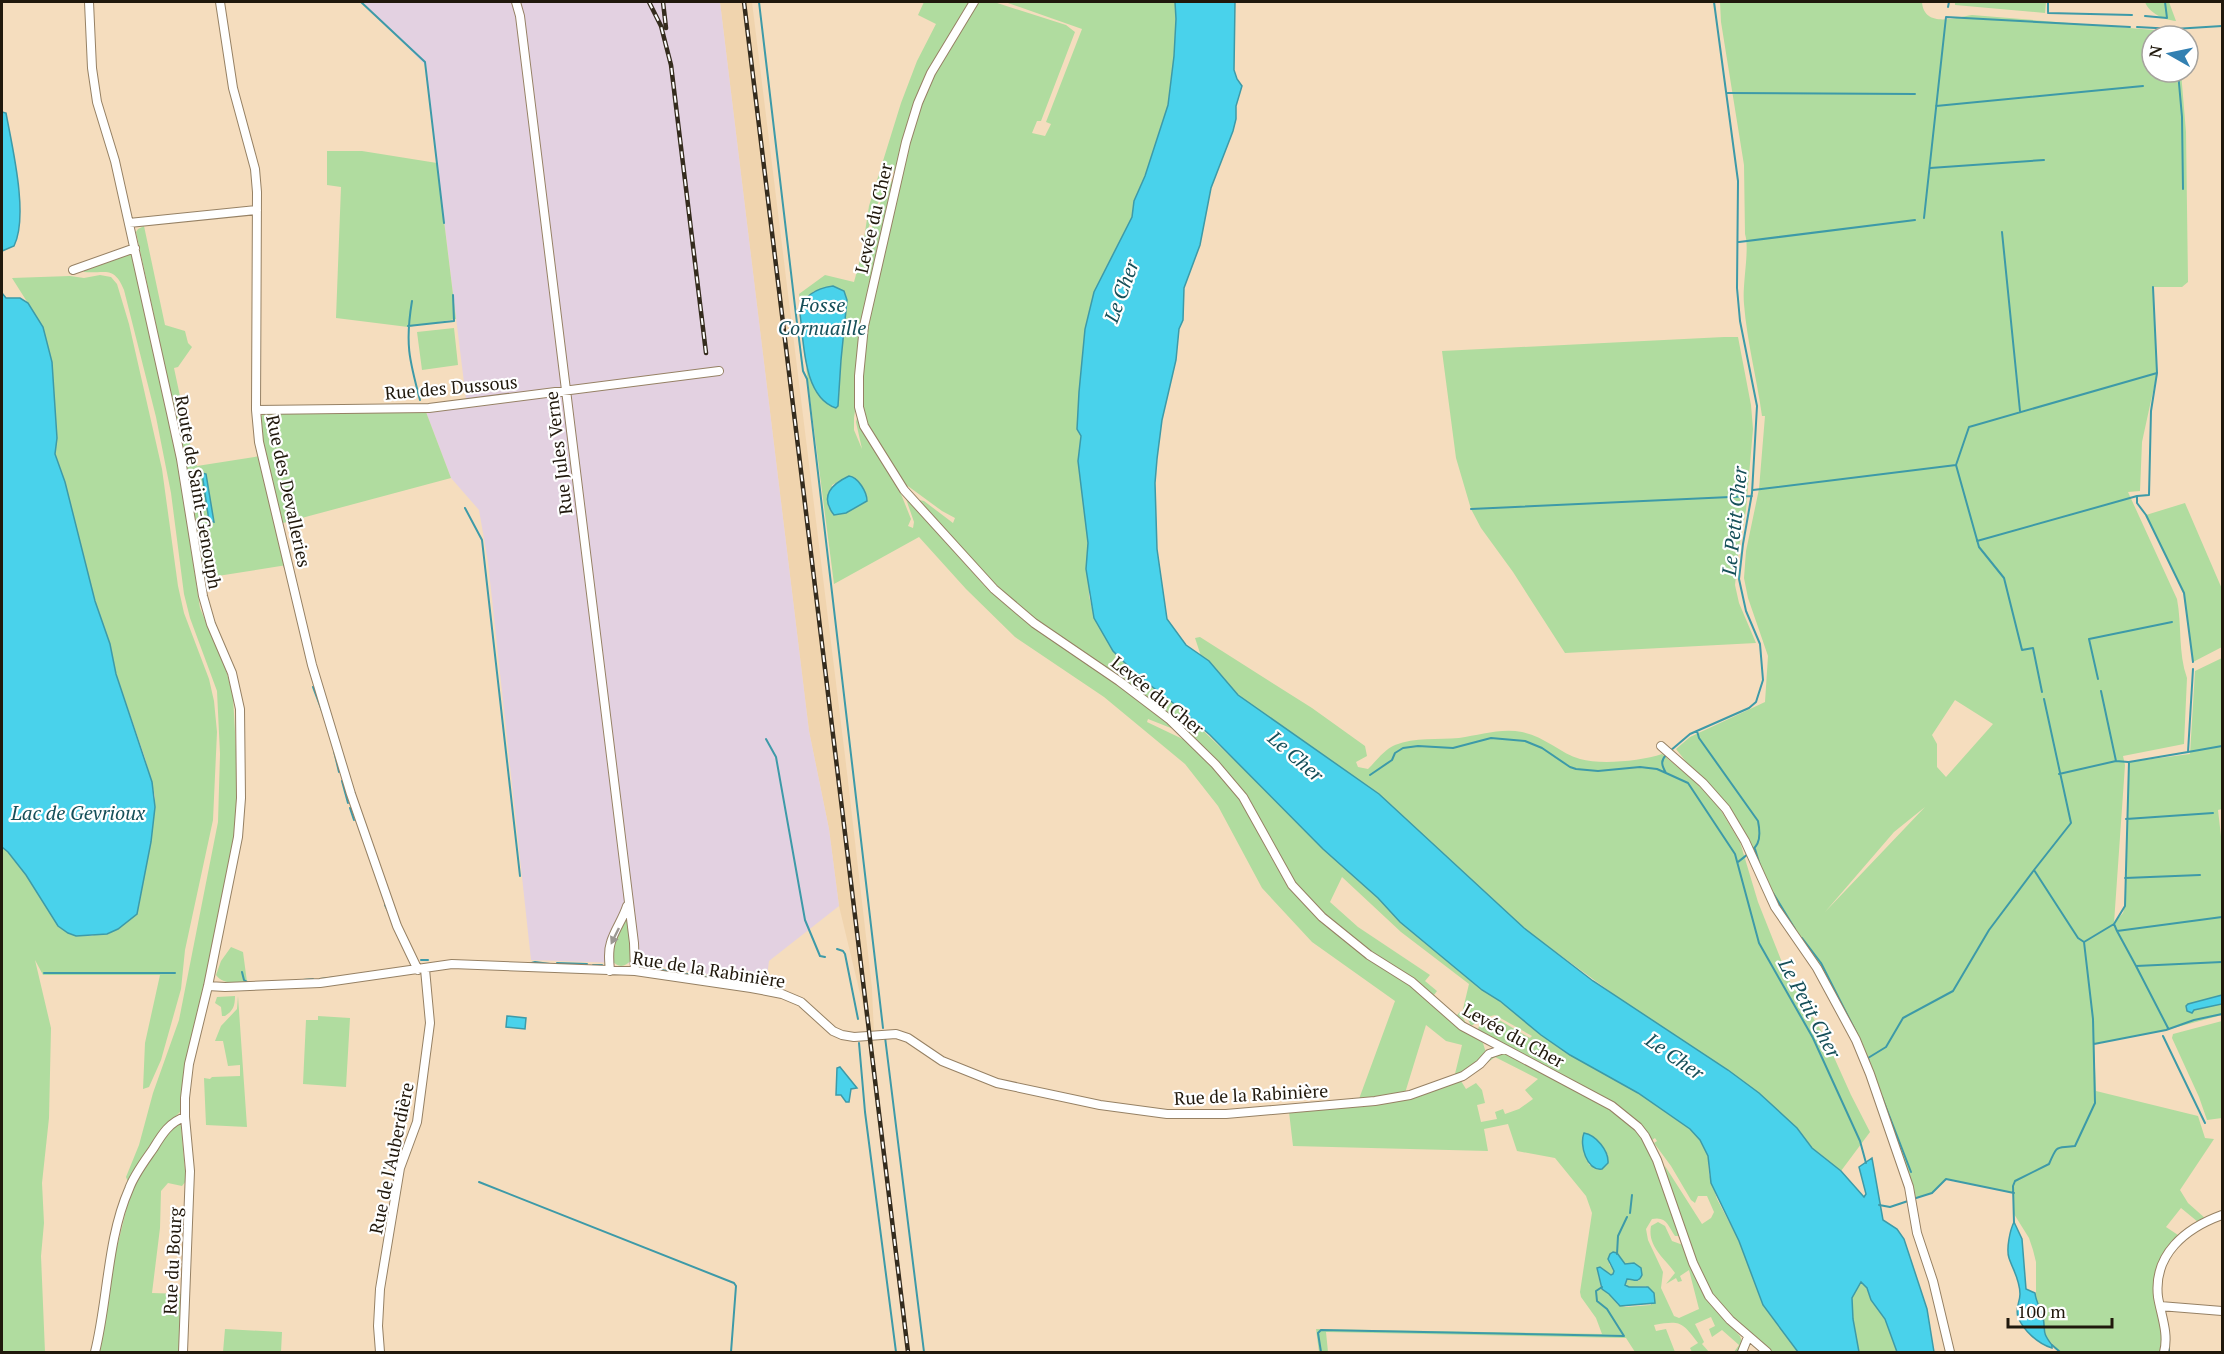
<svg xmlns="http://www.w3.org/2000/svg" width="2224" height="1354" font-family="'PT Serif',serif">
<style>
.built{fill:#f0d4ae}
.industrial{fill:#e3d1e1}
.green{fill:#b0dc9f;fill-rule:evenodd}
.water{fill:#49d2eb;stroke:#3d9aa8;stroke-width:1.5}
.lines{fill:none;stroke-linecap:round;stroke-linejoin:round}
.stream{stroke:#3d9aa8;stroke-width:2}
.minor-casing{stroke:#968164;stroke-width:10}
.minor{stroke:#fff;stroke-width:8}
.rail-casing{stroke:#352c1e;stroke-width:4.5}
.rail{stroke:#fff;stroke-width:2;stroke-dasharray:7;stroke-linecap:butt}
.oneway{fill:#9b9792}
.labels{text-anchor:middle;dominant-baseline:central;stroke-width:4.5;stroke-linejoin:round;paint-order:stroke}
.street-label{font-size:18px;fill:#20180c;stroke:#fff}
.water-label{font-size:20px;font-style:italic;fill:#154f59;stroke:#fff}
</style>
<rect width="100%" height="100%" fill="#f5ddbe"/>
<path class="built" d="M720 2H752L846 764 872 988 874 1035H870L839 906 829 829 809 731Z"/>
<path class="industrial" d="M363 2H720L809 731 829 829 839 906 769 961 766 984 647 964 531 960 488 562 479 510 451 478 426 412 467 407 425 65Z"/>
<path class="green" d="M924 2H972L943 47 897 168 892 173 873 214 863 245 869 206 901 103 917 61 936 24 918 15Z
M978 2H994L1066 25 1075 32 1041 121H1037L1032 133 1045 136 1051 124 1046 122 1082 29 1005 2H1175L1176 19 1174 56 1168 105 1145 176 1134 201 1132 217 1094 292 1085 329 1079 392 1077 429 1081 436 1078 461 1088 543 1089 596 1093 612 1177 706 1272 796 1323 849 1378 898 1400 922 1482 990 1500 1001 1541 1035 1570 1055 1638 1093 1690 1129 1700 1140 1708 1156 1709 1174 1717 1199 1739 1241 1763 1305 1798 1352H1770C1752 1336 1731 1321 1716 1301 1692 1271 1679 1214 1666 1177L1665 1166 1702 1224 1711 1218 1714 1212 1707 1196H1698L1695 1203 1691 1200 1671 1166 1654 1143 1657 1141 1655 1138 1652 1140 1639 1124 1478 1030C1479 1021 1488 1018 1496 1018L1530 1038 1532 1036 1495 1015 1484 1018 1471 1026 1463 1009 1469 984 1401 932 1342 877 1330 902 1358 927 1430 975 1425 981 1437 991 1434 995 1456 1016 1460 1012 1467 1025 1345 934 1296 887 1274 847 1207 752 1007 599 919 500 924 501 953 523 955 518 942 511 901 481 866 423 862 406V383L869 313 910 139 927 88 950 45Z
M1720 2H1922C1924 28 1954 18 1972 15L2178 32V36H2152V72H2181L2186 132 2188 282 2182 287H2153L2157 373 2142 442 2140 491 2128 492 2177 599C2182 625 2178 653 2187 678L2184 744 2123 756 2125 765 2114 923 2123 913 2125 906 2129 762 2190 754 2195 671 2222 658V809L2218 810 2222 845V1015L2166 1030 2094 1044 2096 1091 2198 1116 2205 1138 2214 1139 2180 1190 2188 1203 2206 1219 2198 1222 2181 1208 2166 1227 2178 1235 2159 1264 2163 1341 2161 1352H2060L2045 1336 2043 1317 2036 1302V1262L2033 1250 2029 1238 2014 1214 2013 1193 1947 1179 1932 1193 1913 1199 1908 1172 1868 1056H1863L1837 1002 1781 918 1745 841 1703 783 1676 749 1690 737 1765 702 1768 656 1748 598 1744 578 1746 551 1759 489 1765 416H1762C1757 379 1747 342 1744 304 1742 284 1750 249 1745 234L1744 165 1721 22ZM1955 700 1993 724 1946 777 1937 767V744L1932 735ZM1925 807 1825 912 1894 832Z
M1955 2H2046L2045 13 1955 5Z
M2145 2H2169L2176 21C2164 20 2149 13 2145 2Z
M327 151H362L437 163 456 319 408 327 336 318 341 187 327 185Z
M893 179 874 275 854 418V430L862 449 856 422 858 414 869 440 899 489 911 519 908 526 913 528 914 522 905 496 984 585 1008 606 1158 714 1176 730 1148 719 1147 722 1191 743 1225 779 1241 801 1272 859 1290 888 1483 1043 1486 1053 1483 1059 1454 1078 1462 1045 1446 1041 1426 1025 1405 1093 1359 1099 1395 1001 1312 942 1262 888 1218 806 1185 764 1104 697 1015 637 966 589 919 537 834 584 806 367 821 399 838 406 841 360 847 300 814 291 801 307 799 294 825 275 854 282 860 260 865 261C870 253 869 243 871 233 874 215 883 194 893 179ZM849 476 856 478 867 501 846 513 833 515 828 506 832 485Z
M144 226 165 325 185 331 188 343 192 347 178 367 174 368 191 448 197 466 260 456 287 565 205 578 187 468 136 232 138 229Z
M127 253 132 255 134 260 175 445 200 608 226 670 233 696 237 768 235 837 196 1025 186 1062 181 1111 168 1124 128 1182 126 1177 139 1145 153 1093 179 1020 218 822 220 754 217 691 190 618 184 594 171 493 156 417 124 290C114 265 105 274 84 272L83 270Z
M100 275 111 277 117 284 129 324 162 469 178 586 184 613 209 679 214 701 217 732 213 820 185 950 181 989 161 1060 149 1087 143 1089 145 1043 160 975H43L35 960 51 1028 49 1118 42 1183 44 1223 41 1256 45 1352H2V847L8 852 26 875 58 926 68 933 76 936H92L137 914 151 842 155 796 145 758 116 674 110 644 95 601 65 482 55 454 57 438 52 362 43 327 12 278 70 276 84 278Z
M454 328 458 365 422 370 417 332Z
M1724 337H1738L1751 405 1753 429 1746 510 1739 547 1735 585 1739 603 1756 643 1565 653 1513 572 1481 528 1471 509 1456 458 1442 351Z
M269 412H426L451 478 283 523C277 502 254 432 262 415Z
M2185 503 2222 589V647L2193 662 2184 593 2146 515Z
M1200 637 1312 708 1365 746 1367 756 1356 762 1358 767 1368 769C1376 761 1385 749 1395 745 1415 737 1438 740 1459 738 1480 735 1501 728 1522 732 1544 736 1560 753 1580 759 1601 765 1641 761 1662 754L1693 780 1717 804 1740 842 1758 902 1789 980 1824 1035 1851 1095 1870 1132 1841 1171 1812 1148 1797 1128 1523 928 1379 794 1238 695 1209 661 1201 656 1195 638Z
M628 913 632 959C626 967 618 969 612 960L615 938 623 925Z
M231 947 243 952 247 982C235 982 223 985 216 975L221 961Z
M235 996C235 1006 233 1011 225 1016H222L221 1007 215 1003 217 997Z
M238 996 247 1127 206 1125 204 1078 210 1079 212 1077 240 1076V1065L228 1066 223 1041H215L221 1026 237 1009Z
M318 1016 350 1018 346 1087 303 1084 306 1020H318Z
M2222 1021V1118L2207 1120 2199 1097 2172 1038 2173 1034Z
M1501 1053 1513 1057C1552 1077 1630 1110 1650 1148 1662 1173 1671 1209 1680 1236H1675C1668 1226 1667 1216 1652 1219L1646 1229 1648 1240 1663 1272 1661 1288 1674 1316 1679 1318 1699 1309 1689 1270 1680 1276 1682 1281 1678 1282 1676 1278 1666 1284 1675 1273C1666 1259 1647 1247 1651 1226L1658 1222 1665 1226 1672 1241 1683 1245 1705 1296 1717 1312 1740 1336 1742 1342 1738 1352H1734L1739 1345 1722 1330 1712 1337 1709 1329 1715 1326 1711 1317 1695 1324 1704 1342 1702 1344 1709 1352H1692L1690 1348 1698 1343C1682 1322 1681 1320 1654 1325L1656 1331 1666 1329 1675 1352H1635L1626 1338 1326 1332 1328 1352H1319L1316 1329 1602 1334 1596 1318 1581 1297 1580 1292 1592 1213 1586 1196 1555 1158 1517 1151 1508 1124 1484 1129 1488 1151 1293 1146 1289 1112 1414 1097 1461 1081 1466 1089 1476 1083 1482 1090 1485 1103 1477 1105 1481 1122 1497 1119 1495 1112 1503 1109 1505 1114 1519 1109 1533 1099 1525 1090 1538 1079 1495 1057 1487 1063 1491 1057ZM1582 1136 1595 1138 1608 1155 1589 1165ZM1613 1252 1617 1253 1625 1264C1632 1265 1639 1264 1642 1271L1639 1281 1627 1279 1625 1285 1629 1287 1646 1286 1651 1305 1626 1307 1618 1305 1609 1294 1601 1289 1597 1269 1600 1268 1611 1275 1613 1274 1614 1271 1609 1264Z
M179 1123 181 1126 186 1181 182 1186 168 1183 161 1191 160 1228 152 1293 182 1294 180 1352H98L116 1251 129 1199 136 1181 163 1134Z
M1860 1282 1867 1288 1871 1300 1885 1319 1897 1352H1859L1853 1319 1852 1298Z
M225 1329 282 1332 281 1352H223Z"/>
<path class="water" d="M1175 2H1235L1234 70 1237 79 1242 86 1236 106V119L1233 131 1211 188 1200 245 1184 288 1183 320 1179 329 1176 360 1162 420 1157 459 1155 483 1157 549 1167 619 1186 645 1209 661 1238 695 1379 794 1524 928 1593 981 1728 1070 1759 1093 1797 1128 1812 1148 1841 1171 1864 1197 1866 1194 1859 1167 1872 1158 1883 1220 1897 1229 1904 1239 1927 1309 1934 1352H1897L1885 1319 1871 1300 1867 1288 1861 1282 1852 1298 1853 1319 1859 1352H1798L1763 1305 1739 1241 1711 1183 1708 1156 1700 1140 1690 1129 1638 1093 1570 1055 1541 1035 1500 1001 1482 990 1400 922 1378 898 1323 849 1210 735 1177 706 1137 675 1113 651 1094 618 1086 569 1088 543 1078 461 1081 436 1077 429 1079 392 1085 329 1094 292 1132 217 1134 201 1145 176 1168 105 1174 56 1176 19Z
M2 112 6 113C12 146 29 216 14 246L2 251Z
M833 286 844 291 847 300 841 360 838 406 836 408C803 397 804 342 800 314 801 296 817 288 833 286Z
M2 293 6 298H20L28 303 43 327 52 362 57 438 55 454 65 482 95 601 110 644 116 674 152 782 155 807 151 842 137 914 118 929 107 934 76 936 68 933 58 926 26 875 8 852 2 847Z
M202 473 206 474 214 522 209 521Z
M849 476C858 477 867 492 867 501L846 513 834 515C819 496 832 484 849 476Z
M2222 995V1004L2194 1010 2192 1013 2187 1011 2186 1006 2188 1004Z
M507 1016 526 1018 525 1029 506 1027Z
M840 1067 857 1088 851 1089 849 1102H846L841 1095H836L837 1068Z
M1584 1133C1596 1135 1609 1151 1608 1163L1602 1169C1587 1171 1579 1145 1584 1133Z
M2014 1222 2022 1239 2026 1289 2035 1293C2036 1303 2041 1308 2043 1317 2046 1332 2041 1331 2052 1345V1348C2038 1344 2023 1330 2018 1317 2015 1308 2020 1302 2020 1294 2020 1280 2013 1270 2009 1258 2006 1249 2010 1230 2014 1222Z
M1613 1252 1617 1253 1625 1264 1634 1263 1641 1268 1642 1275C1638 1284 1634 1279 1627 1279L1625 1285 1629 1287H1648L1654 1293 1655 1303 1620 1306 1609 1294 1602 1289 1597 1268 1600 1267 1611 1275 1613 1274 1614 1271 1608 1259 1610 1254Z"/>
<g class="lines">
<path class="stream" d="M361 2 425 62 444 223
M759 2 796 315 803 371 807 379 883 1028
M2048 2V12
M1948 7 1949 2
M2048 13 2132 15
M2145 16 2167 18 2165 2
M2137 27 2174 29 2222 26
M2178 72 2182 117 2183 189
M1728 93 1915 94
M1936 106 2143 86
M1930 168 2044 160
M1924 218 1946 17 2130 27
M2002 232 2020 411
M1739 242 1915 220
M2153 287 2157 373 2151 411 2149 495 2137 496V503L2146 515 2184 593 2193 662
M412 301C405 343 409 359 420 400
M408 326 454 321 453 295
M1956 465 1979 547 2004 578 2022 650 2033 648 2042 692
M1753 490 1956 465 1969 427 2157 373
M465 508 482 540 520 876
M1471 509 1752 496
M1977 541 2137 496
M284 561 285 568
M2098 679 2089 639 2172 622
M313 687 322 711
M2044 699 2071 823 2034 870 2078 938 2084 942
M1697 731 1699 738 1758 821C1763 846 1755 848 1738 862
M766 739 776 757 805 920 820 956 825 957
M334 751 339 772
M1670 751 1690 734 1749 708 1756 702 1763 680 1760 644 1746 611 1739 579 1743 544 1752 493 1757 406 1740 321 1737 288 1738 181 1714 2
M2188 752 2222 746
M1666 755C1660 761 1662 766 1666 773L1688 783 1735 854 1759 943 1813 1038 1860 1141 1866 1163
M2116 761 2128 762
M2059 774 2116 761 2101 691
M1370 775 1392 760 1395 753 1403 748 1418 746 1453 748 1491 738 1525 741 1542 748 1570 767 1576 769 1598 771 1640 767 1657 769 1666 773
M342 781 348 803
M350 808 354 820
M2126 819 2213 813
M1755 849 1761 869
M2125 878 2200 875
M1773 893 1795 929
M385 905 389 913
M2114 924 2117 931 2222 917
M2117 931 2136 966 2222 962
M1802 938 1821 963 1857 1034
M837 949 843 951 845 954 858 1019
M421 960H428
M557 963 587 964
M528 964 535 962 550 964
M593 965H602
M2136 966 2168 1028
M661 970 761 985
M242 972 244 980 249 983
M44 973H175
M320 979 338 977
M303 980 313 979
M2163 1036 2205 1123
M885 1037 924 1352
M859 1043 865 1112 896 1352
M2094 1044 2166 1030 2194 1020 2222 1014
M1869 1063 1868 1058 1886 1047 1903 1018 1953 991 1989 930 2034 870
M1882 1097 1911 1172
M479 1182 734 1283 736 1286 731 1352
M1913 1199 1932 1193 1946 1179 2014 1193
M1879 1205 1890 1207 1908 1201
M1630 1213 1632 1195
M2014 1223 2013 1186 2015 1181 2049 1164C2058 1143 2056 1149 2075 1146L2095 1103 2093 1019 2084 942 2114 924 2125 906 2129 762 2188 752 2193 669
M1617 1254 1618 1236 1627 1217
M2169 1333V1352
M2052 1345 2060 1352
M1321 1352 1318 1333 1321 1330 1624 1336 1607 1309 1597 1301 1596 1291 1602 1287"/>
<defs>
<path id="minor" d="M89 2 92 68 97 102 115 161 171 413 181 459 203 596 211 624 232 673 240 709 241 798 238 837 208 986 189 1064 185 1098V1117L190 1171 183 1352
M220 2 233 88 255 169 257 192 256 410 259 442 312 665 351 794 397 926 418 970
M516 2 520 16 634 943 635 971
M974 2 931 73 918 103 906 142 864 326 859 376V407L864 426 904 490 994 589 1034 623 1119 681 1169 719 1215 764 1243 797 1292 885 1322 917 1369 955 1412 982 1462 1026 1612 1106 1638 1127 1645 1136 1657 1160 1693 1263 1709 1296 1730 1320 1767 1352
M129 223 257 210
M73 270 135 248
M256 410 429 408 719 371
M1661 746 1703 783 1726 809 1745 841 1775 907 1817 968 1856 1040 1870 1074 1909 1187 1917 1233 1933 1281 1950 1352
M610 971C609 961 608 951 611 942 615 929 623 919 627 906
M208 986 225 987 320 983 452 964 635 971 751 988 782 994 801 1002 833 1031 842 1035 854 1037 896 1034 908 1038 942 1061 997 1083 1100 1105 1167 1114H1226L1375 1101 1410 1095 1463 1076 1480 1064 1489 1054 1504 1049
M2160 1306 2222 1311
M95 1352C108 1300 107 1239 129 1189 134 1175 144 1162 153 1149 161 1136 169 1122 185 1117
M380 1352 378 1326 380 1289 400 1168 417 1122 430 1023 425 969
M1742 1352 1748 1337
M2164 1352C2169 1334 2161 1315 2158 1297 2153 1254 2186 1228 2222 1215"/>
</defs>
<use href="#minor" class="minor-casing"/>
<use href="#minor" class="minor"/>
<defs>
<path id="rail" d="M649 2 661 26 671 65 706 353
M663 2 666 28
M744 2 908 1352"/>
</defs>
<use href="#rail" class="rail-casing"/>
<use href="#rail" class="rail"/>
</g>
<defs><path id="oneway-solid" d="M-6-.8H1V-3.2L6.5 0L1 3.2V.8H-6Z" transform="scale(1.5)"/></defs>
<use class="oneway" href="#oneway-solid" transform="translate(615 936) rotate(116)"/>
<g class="labels">
<g class="street-label">
<text transform="translate(873 218) rotate(-77)">Levée du Cher</text>
<text transform="translate(451 387) rotate(-5)">Rue des Dussous</text>
<text transform="translate(558 453) rotate(-97)">Rue Jules Verne</text>
<text transform="translate(289 491) rotate(78)">Rue des Devalleries</text>
<text transform="translate(199 492) rotate(80)">Route de Saint-Genouph</text>
<text transform="translate(1158 695) rotate(39)">Levée du Cher</text>
<text transform="translate(709 969) rotate(9)">Rue de la Rabinière</text>
<text transform="translate(1514 1035) rotate(29)">Levée du Cher</text>
<text transform="translate(1251 1094) rotate(-3)">Rue de la Rabinière</text>
<text transform="translate(391 1158) rotate(-78)">Rue de l'Auberdière</text>
<text transform="translate(172 1261) rotate(-87)">Rue du Bourg</text>
</g>
<g class="water-label">
<text transform="translate(1121 291) rotate(-70)">Le Cher</text>
<text x="822" y="304">Fosse<tspan x="822" dy="23">Cornuaille</tspan></text>
<text transform="translate(1734 521) rotate(-84)">Le Petit Cher</text>
<text transform="translate(1296 756) rotate(41)">Le Cher</text>
<text x="78" y="812">Lac de Gevrioux</text>
<text transform="translate(1810 1008) rotate(62)">Le Petit Cher</text>
<text transform="translate(1675 1056) rotate(35)">Le Cher</text>
</g>
</g>
<rect width="2224" height="1354" fill="none" stroke="#20180c" stroke-width="6"/>
<g transform="translate(2170 54) rotate(279)"><circle r="28" fill="#ffffff" stroke="#a6a39e" stroke-width="1.5"/>
<path d="M0-4.5L10 22L0 15L-10 22Z" fill="#3280b2"/>
<text y="-9" font-size="16" font-weight="bold" text-anchor="middle" fill="#20180c">N</text>
</g>
<path d="M2008 1318v9h104v-9" fill="none" stroke="#20180c" stroke-width="3"/>
<text x="2017" y="1318" font-size="18" fill="#20180c" stroke="#ffffff" stroke-width="4.5" paint-order="stroke">100 m</text>
</svg>
